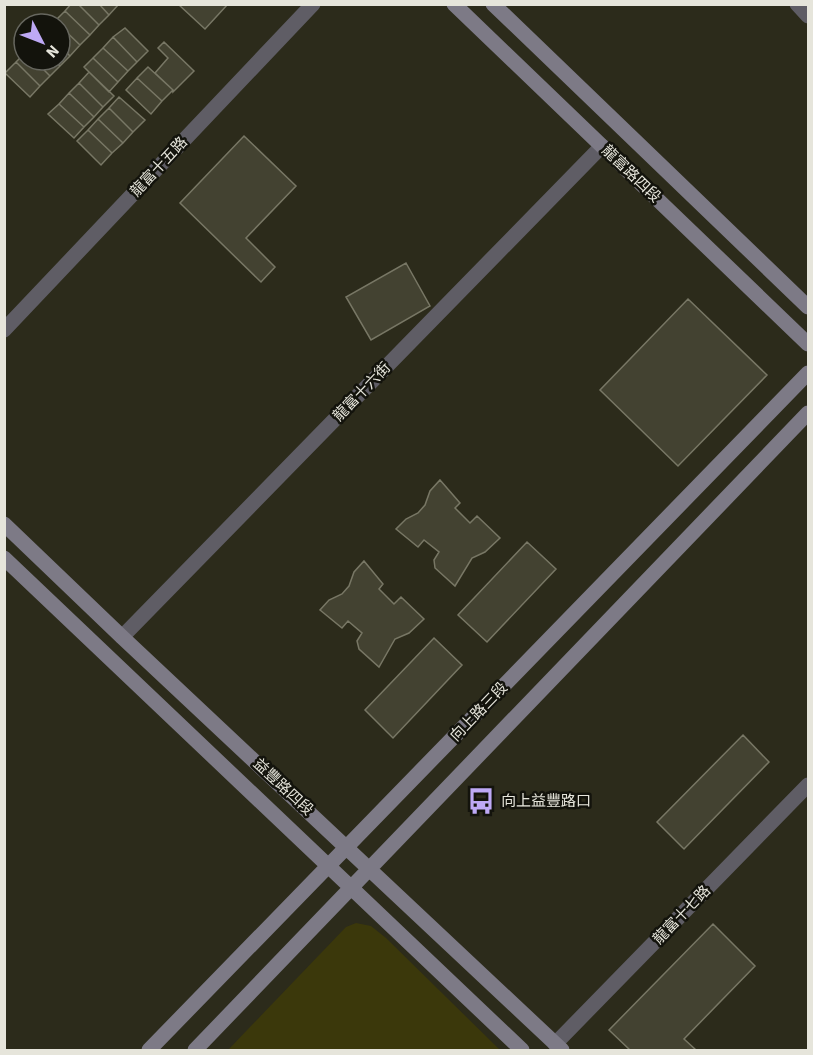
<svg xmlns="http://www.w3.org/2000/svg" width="813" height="1055" font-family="'Source Sans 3','Noto Sans TC',sans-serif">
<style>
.green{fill:#3b380b}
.building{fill:#434231;stroke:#787765;stroke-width:1.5}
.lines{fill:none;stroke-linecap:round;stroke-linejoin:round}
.street{stroke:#5f5d65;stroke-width:15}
.secondary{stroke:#7d7a86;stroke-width:15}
.labels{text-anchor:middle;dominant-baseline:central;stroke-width:5;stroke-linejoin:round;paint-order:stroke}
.street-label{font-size:15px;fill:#e6e5db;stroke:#13130c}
.poi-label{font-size:15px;fill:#e6e5db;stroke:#13130c;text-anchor:start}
</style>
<rect width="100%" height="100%" fill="#2c2b1b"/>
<path class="green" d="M356 923 371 926 386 938 500 1050H228L346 927Z"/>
<path class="building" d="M71 4H78L99 25 90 35 65 11Z
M78 4H99L109 15 99 25Z
M99 4H119L109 15Z
M178 4H228L205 29Z
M65 11 90 35 80 45 55 21Z
M60 26 80 45 70 56 60 46Z
M125 28 148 51 137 62 113 37Z
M113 37 137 62 128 71 103 48Z
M164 42 194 71 173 92V90L155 73 168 58 158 48Z
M60 46 70 56 60 66 54 60H60Z
M103 48 128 71 118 82 93 58Z
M24 54V60H34L50 76 40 86 16 62Z
M93 58 118 82 109 92 84 67Z
M34 60H54L60 66 50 76Z
M16 62 40 86 30 97 5 73Z
M148 67 173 90 162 101 137 78Z
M89 72 114 96 103 107 79 83Z
M137 78 162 101 151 114 126 90Z
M79 83 103 107 94 117 69 93Z
M69 93 94 117 84 127 59 104Z
M119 97 145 120 133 132 109 108Z
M59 104 84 127 74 138 48 114Z
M109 108 133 132 123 143 98 119Z
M98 119 123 143 112 153 88 130Z
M88 130 112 153 101 165 77 141Z
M244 136 296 186 246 238 275 267 261 282 180 203Z
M406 263 430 306 371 340 346 297Z
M688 299 767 375 678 466 600 390Z
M440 480 460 503 455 508 470 523 477 516 500 538 485 552 472 558 455 586 435 568 434 560 439 552 424 540 418 547 396 529 406 519 418 513 425 505 430 491Z
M527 542 556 569 487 642 458 615Z
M364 561 383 584 379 589 394 604 401 597 424 619 409 633 395 639 379 667 359 649 357 641 362 633 348 621 342 628 320 610 329 600 342 594 349 586 354 572Z
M434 638 462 665 393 738 365 710Z
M743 735 769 762 684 849 657 822Z
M713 924 755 966 684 1039 696 1050H630L609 1030Z"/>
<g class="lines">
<path class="street" d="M797 4 808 16
M4 330 313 4
M122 637 602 146
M555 1044 808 785"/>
<path class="secondary" d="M454 4 808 344
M493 4 808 307
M4 524 122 637 562 1050
M4 558 522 1050
M149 1050 808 373
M195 1050 808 413"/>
</g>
<defs>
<symbol id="bus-bare" viewBox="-9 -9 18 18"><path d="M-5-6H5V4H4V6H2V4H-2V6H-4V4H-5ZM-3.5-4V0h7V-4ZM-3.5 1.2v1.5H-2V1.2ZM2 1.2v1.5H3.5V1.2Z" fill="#bea9f5" stroke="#13130c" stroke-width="2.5" paint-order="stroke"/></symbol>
</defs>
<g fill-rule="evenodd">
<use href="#bus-bare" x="462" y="782" width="38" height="38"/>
</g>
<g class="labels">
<g class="street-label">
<text transform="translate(159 167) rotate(-47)">龍富十五路</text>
<text transform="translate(631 174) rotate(44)">龍富路四段</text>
<text transform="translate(362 392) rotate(-46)">龍富十六街</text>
<text transform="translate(479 712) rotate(-46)">向上路三段</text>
<text transform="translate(283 787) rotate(43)">益豐路四段</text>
<text transform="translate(682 915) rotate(-46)">龍富十七路</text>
</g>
<g class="poi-label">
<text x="501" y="801">向上益豐路口</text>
</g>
</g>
<rect width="813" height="1055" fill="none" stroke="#e6e5db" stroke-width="12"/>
<g transform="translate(42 42) rotate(132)"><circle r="28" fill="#13130c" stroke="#67675f" stroke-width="1.5"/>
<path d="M0-4.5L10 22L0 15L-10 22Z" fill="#bea9f5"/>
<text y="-9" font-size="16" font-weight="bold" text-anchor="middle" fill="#e6e5db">N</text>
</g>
</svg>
